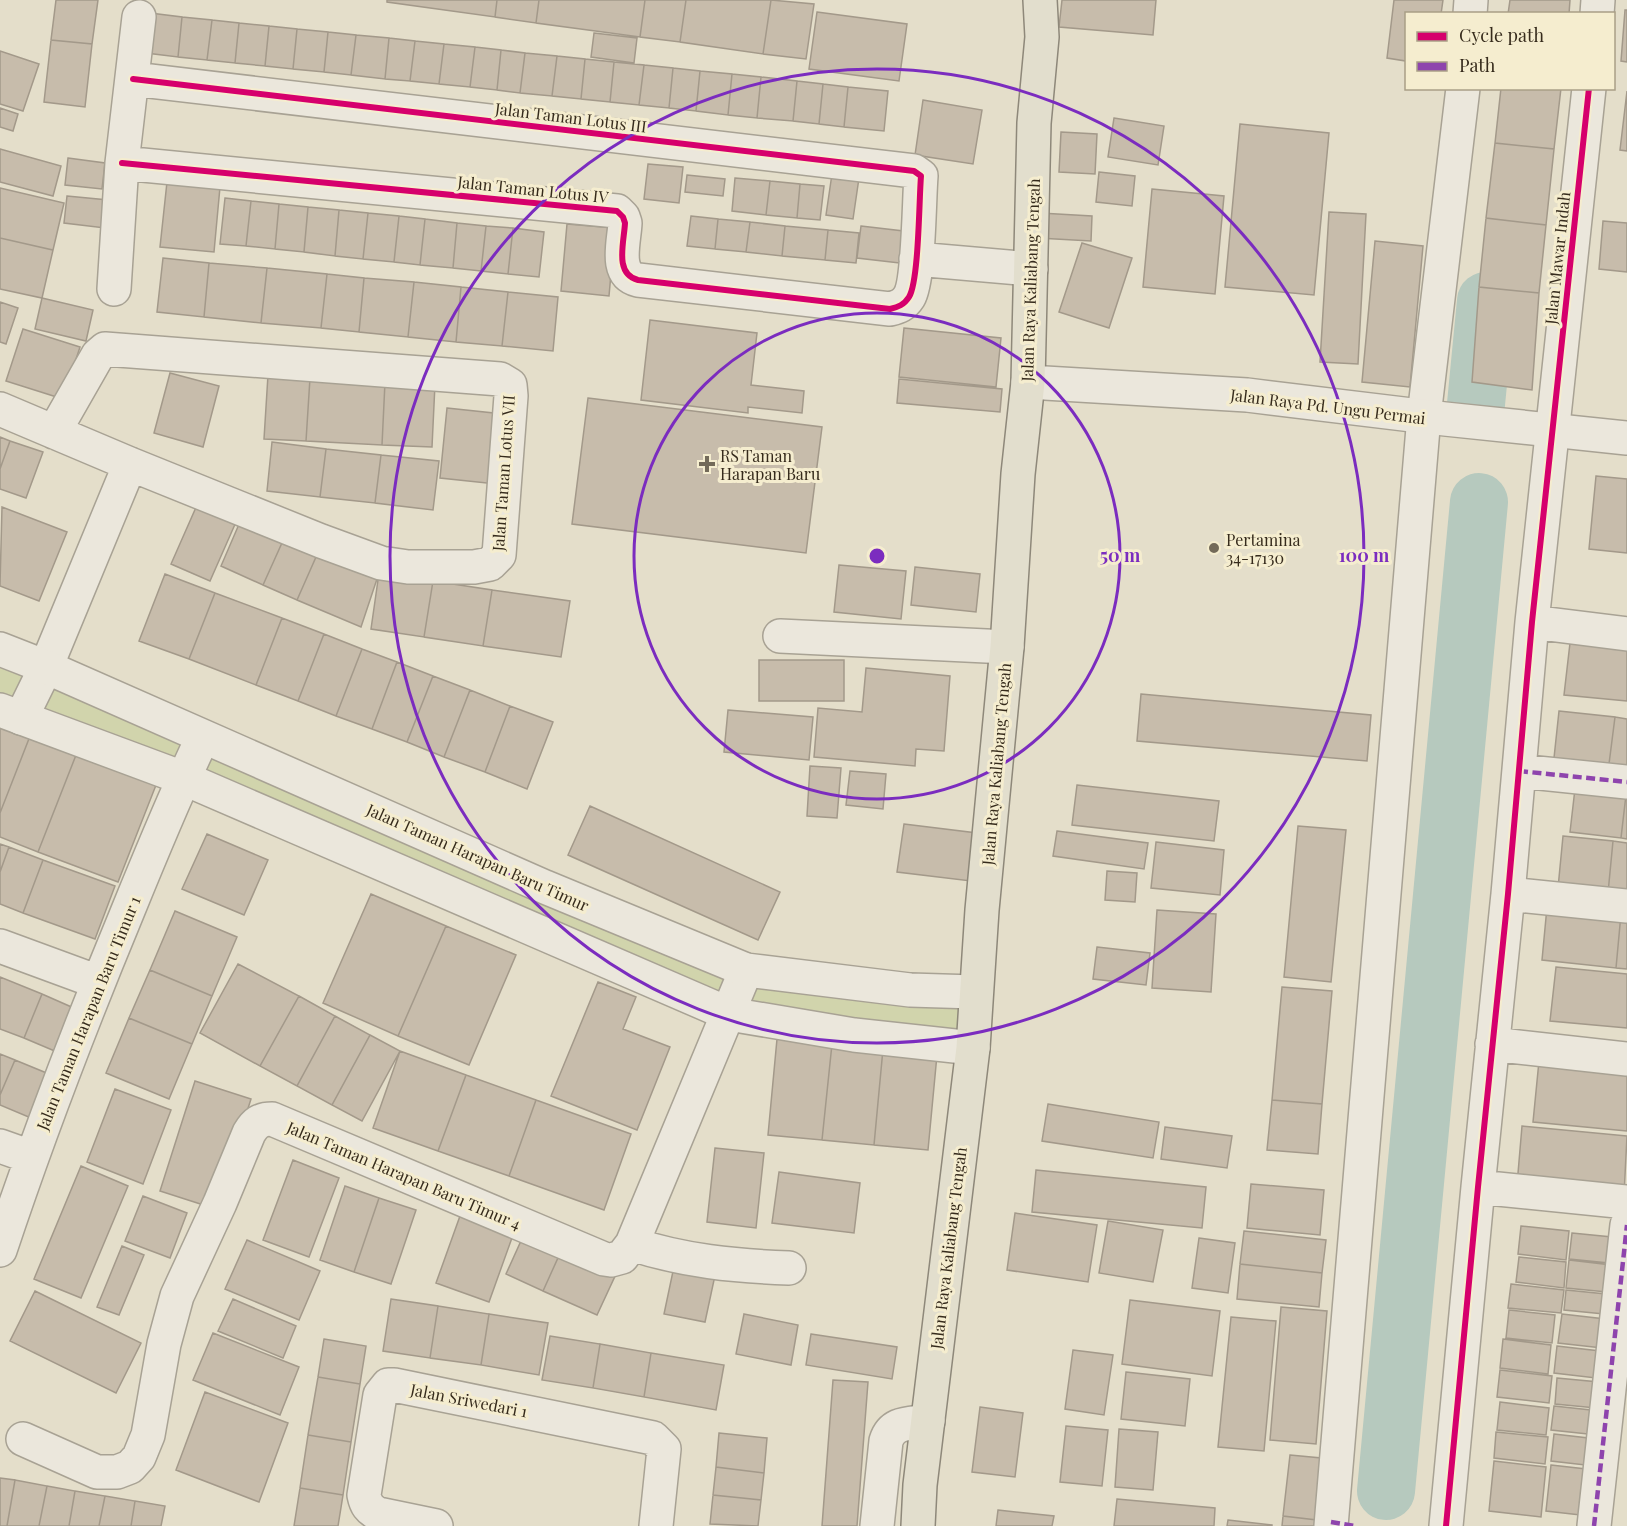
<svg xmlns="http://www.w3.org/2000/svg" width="1627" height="1526" font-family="'Playfair Display',serif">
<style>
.green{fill:#d1d4ac}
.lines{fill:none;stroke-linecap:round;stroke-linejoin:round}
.river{stroke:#b6c9be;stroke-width:58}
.building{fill:#c7bcab;stroke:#a3998a;stroke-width:1.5}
.minor-casing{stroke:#a8a294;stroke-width:36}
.tertiary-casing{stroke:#a8a294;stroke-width:36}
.primary-casing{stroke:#8e887a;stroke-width:36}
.minor{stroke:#ebe7dc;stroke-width:33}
.tertiary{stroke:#ebe7dc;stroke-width:33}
.primary{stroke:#e2decd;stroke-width:33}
.quiet{stroke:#8e44ad;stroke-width:4.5;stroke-dasharray:9 4.5;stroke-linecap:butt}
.cycleway-casing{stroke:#f5edcf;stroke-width:10}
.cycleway{stroke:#d6006c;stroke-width:6}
.ring{fill:none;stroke:#7b2cbf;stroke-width:3}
.poi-dot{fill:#736a59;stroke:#f5edcf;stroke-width:2}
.labels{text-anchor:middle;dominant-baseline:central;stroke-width:6;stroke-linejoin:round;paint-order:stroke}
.street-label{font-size:16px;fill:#362b1c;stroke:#f5edcf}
.poi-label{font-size:16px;fill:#362b1c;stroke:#f5edcf;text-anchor:start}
.centre{fill:#7b2cbf;stroke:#f5edcf;stroke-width:3}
.ring-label{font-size:18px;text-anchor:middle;font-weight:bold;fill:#7b2cbf;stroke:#f5edcf;stroke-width:6;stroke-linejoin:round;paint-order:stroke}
</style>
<rect width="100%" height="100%" fill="#e4deca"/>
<path class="green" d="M0 649 746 970 975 992 973 1048 729 1014 0 710Z"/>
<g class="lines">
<path class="river" d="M1476 404 1486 301
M1386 1491 1479 502"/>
</g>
<path class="building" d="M56 0H98L92 44 51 40Z
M387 0H497L495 17 387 2Z
M497 0H539L536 23 495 17Z
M539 0H645L640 37 536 23Z
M645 0H686L680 42 640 37Z
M686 0H771L763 54 680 42Z
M771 0 814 4 806 59 763 54Z
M1062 0H1156L1153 35 1059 27Z
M1394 0H1443L1441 14H1406V61L1387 58Z
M1510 0H1570L1569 14H1508Z
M1625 10H1627V62L1621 61Z
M817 12 907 24 899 81 809 69Z
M150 13 182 17 178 57 146 53Z
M182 17 212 20 207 60 178 57Z
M212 20 239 23 235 63 207 60Z
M239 23 269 26 265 66 235 63Z
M269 26 297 29 293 69 265 66Z
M297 29 328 32 324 72 293 69Z
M328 32 356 35 351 75 324 72Z
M594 33 637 38 634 63 591 57Z
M356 35 389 38 385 79 351 75Z
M389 38 415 41 410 81 385 79Z
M51 40 92 44 85 107 44 102Z
M415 41 444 44 439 84 410 81Z
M444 44 475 47 470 87 439 84Z
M475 47 501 50 497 90 470 87Z
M501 50 525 53 520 93 497 90Z
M0 51 39 64 23 111 0 104Z
M525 53 557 56 552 96 520 93Z
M557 56 585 59 581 99 552 96Z
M585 59 614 62 610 102 581 99Z
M614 62 644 65 639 105 610 102Z
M644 65 673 68 669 108 639 105Z
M673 68 700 71 696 111 669 108Z
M700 71 732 74 728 115 696 111Z
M732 74 761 77 757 118 728 115Z
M761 77 797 81 793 121 757 118Z
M797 81 823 84 819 124 793 121Z
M823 84 848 87 844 127 819 124Z
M848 87 888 91 884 131 844 127Z
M1501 88H1561L1554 149 1495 143Z
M1627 91V151L1620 150Z
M923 100 982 110 973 164 915 155Z
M0 108 18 114 13 131 0 127Z
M1114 118 1164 126 1158 165 1108 157Z
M1240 124 1329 133 1314 295 1225 287Z
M1061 132 1097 134 1095 174 1059 172Z
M1495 143 1554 149 1546 225 1486 218Z
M0 149 61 166 53 196 0 182Z
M68 158 105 163 102 189 65 185Z
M648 164 683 167 679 203 644 199Z
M1099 172 1135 176 1132 206 1096 202Z
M832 174 859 178 853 219 826 215Z
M687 175 725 179 723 196 685 192Z
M735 178 770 181 766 215 732 211Z
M770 181 800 184 797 218 766 215Z
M167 182 220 187 214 252 160 247Z
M800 184 824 186 820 220 797 218Z
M0 188 64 203 53 250 0 238Z
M1152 189 1224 196 1215 294 1143 287Z
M67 196 108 200 105 228 64 223Z
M225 198 251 201 246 246 220 244Z
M251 201 279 204 275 249 246 246Z
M279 204 308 207 304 252 275 249Z
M308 207 339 210 335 256 304 252Z
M339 210 368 213 363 259 335 256Z
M1329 212 1366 214 1358 364 1320 362Z
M368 213 399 216 394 262 363 259Z
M1040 213 1092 216 1091 241 1038 238Z
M399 216 425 219 420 265 394 262Z
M691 216 718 219 715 249 687 246Z
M1486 218 1546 225 1539 293 1479 287Z
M425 219 457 223 453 268 420 265Z
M718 219 750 222 746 252 715 249Z
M1603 221 1627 223V272L1599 269Z
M750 222 785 226 782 256 746 252Z
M457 223 486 226 481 271 453 268Z
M567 224 615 228 609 296 561 291Z
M486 226 513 228 508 274 481 271Z
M785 226 828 230 825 260 782 256Z
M861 226 912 232 908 264 857 258Z
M513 228 544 232 539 277 508 274Z
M828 230 859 233 856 263 825 260Z
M0 238 53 250 42 298 0 289Z
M1375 241 1423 246 1410 387 1362 382Z
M1082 243 1132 258 1109 328 1059 312Z
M163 258 209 263 204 317 157 312Z
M209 263 267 268 261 323 204 317Z
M267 268 327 274 321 328 261 323Z
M327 274 364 278 359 332 321 328Z
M364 278 414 282 408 337 359 332Z
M414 282 461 287 456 342 408 337Z
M461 287 508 292 502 346 456 342Z
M1479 287 1539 293 1532 390 1472 382Z
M508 292 558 297 553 351 502 346Z
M42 298 93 310 86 341 35 329Z
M0 302 18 308 6 344 0 342Z
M650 320 757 333 751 385 804 391 802 413 748 407V413L641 400Z
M904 328 1001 338 996 387 899 377Z
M23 329 80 347 63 399 6 381Z
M170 373 219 386 203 447 154 433Z
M268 375 310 378 306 441 264 439Z
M310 378 385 382 382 445 306 441Z
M899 379 1002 389 1000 412 897 403Z
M385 382 435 384 432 447 382 445Z
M588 398 822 427 806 553 572 524Z
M447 408 503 414 496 484 440 478Z
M0 437 10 441 0 469Z
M10 441 43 452 26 498 0 489V469Z
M272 442 326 449 320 497 267 491Z
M326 449 381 455 375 503 320 497Z
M381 455 439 461 433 510 375 503Z
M1596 476 1627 479V553L1589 549Z
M201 496 240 513 210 581 171 564Z
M2 507 67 532 39 601 0 586Z
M243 515 286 534 263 585 221 566Z
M286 534 320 548 297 600 263 585Z
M320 548 379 573 361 627 297 600Z
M839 565 906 571 901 619 834 612Z
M915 567 980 574 976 612 911 605Z
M379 573 433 581 424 637 371 629Z
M165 574 215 593 189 659 139 641Z
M433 581 492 590 483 646 424 637Z
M492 590 570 601 561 657 483 646Z
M215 593 282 618 256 685 189 659Z
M282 618 324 634 298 701 256 685Z
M324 634 362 649 336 716 298 701Z
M1570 643 1627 649V701L1564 695Z
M362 649 397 662 372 729 336 716Z
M759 660H844V701H759Z
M397 662 433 676 407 742 372 729Z
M866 668 950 676 944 751 916 749 915 766 814 757 818 708 862 712Z
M433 676 470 690 444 757 407 742Z
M470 690 510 706 485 772 444 757Z
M1141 694 1371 715 1367 761 1137 741Z
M510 706 553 722 527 789 485 772Z
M728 710 813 717 809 760 724 752Z
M1559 711 1615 717 1609 764 1554 758Z
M1615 717 1627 719V766L1609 764Z
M0 719 32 731 0 813Z
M32 731 78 750 38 852 0 837V813Z
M78 750 158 780 118 882 38 852Z
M810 766 841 768 837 818 807 816Z
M850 771 886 774 883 809 846 805Z
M1576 780 1627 786 1621 838 1570 832Z
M1077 785 1219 801 1214 841 1072 825Z
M1627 786V839L1621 838Z
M590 806 780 892 758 940 568 855Z
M904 824 977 833 971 881 897 872Z
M1298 826 1346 830 1331 982 1284 977Z
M1057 831 1148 843 1144 869 1053 856Z
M207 834 268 860 244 915 182 889Z
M1563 836 1613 841 1608 893 1558 888Z
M1613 841 1627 843V895L1608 893Z
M1156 842 1224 850 1220 895 1151 888Z
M0 844 9 847 0 872Z
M9 847 43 860 23 913 0 904V872Z
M43 860 115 886 95 939 23 913Z
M1107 871 1137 873 1135 902 1105 900Z
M371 894 446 926 398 1036 323 1003Z
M1547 907 1621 914 1616 968 1542 960Z
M1157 910 1216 914 1211 992 1152 988Z
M175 911 237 937 212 996 150 970Z
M1621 914 1627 915V969L1616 968Z
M446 926 516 955 469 1065 398 1036Z
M1097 947 1150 953 1146 985 1093 979Z
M238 964 299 996 260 1066 200 1033Z
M1556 967 1627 974V1028L1550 1021Z
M150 970 212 996 192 1044 129 1018Z
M0 977 42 994 24 1038 0 1029Z
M598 982 636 997 623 1029 670 1047 637 1130 551 1096Z
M1282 987 1332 991 1322 1104 1272 1100Z
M42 994 76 1009 57 1052 24 1038Z
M299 996 335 1016 297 1086 260 1066Z
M335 1016 370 1035 332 1105 297 1086Z
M129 1018 192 1044 169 1099 106 1073Z
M370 1035 400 1051 362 1121 332 1105Z
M777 1039 832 1044 822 1140 768 1135Z
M832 1044 883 1049 874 1145 822 1140Z
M883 1049 937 1055 928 1150 874 1145Z
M400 1051 466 1075 438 1151 373 1128Z
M0 1054 15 1060 0 1095Z
M15 1060 49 1074 31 1118 0 1105V1095Z
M1539 1061 1627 1069V1131L1533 1122Z
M466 1075 536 1100 509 1176 438 1151Z
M195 1081 251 1099 216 1209 160 1191Z
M115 1089 171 1110 143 1184 87 1162Z
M536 1100 631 1134 604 1210 509 1176Z
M1272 1100 1322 1104 1318 1154 1267 1150Z
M1048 1104 1159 1122 1153 1158 1042 1141Z
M1522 1126 1627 1136 1624 1195 1517 1185Z
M1165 1127 1232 1136 1227 1168 1161 1159Z
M715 1148 764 1153 756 1228 707 1222Z
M293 1160 339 1178 309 1257 263 1240Z
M81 1166 128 1186 81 1298 34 1279Z
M1036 1170 1206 1187 1202 1228 1032 1212Z
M779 1172 860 1183 854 1233 772 1223Z
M1251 1184 1324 1190 1320 1235 1247 1228Z
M345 1186 379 1198 354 1272 320 1260Z
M143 1196 187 1213 170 1258 125 1241Z
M379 1198 416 1210 391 1284 354 1272Z
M1015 1213 1097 1225 1088 1282 1007 1270Z
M460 1216 513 1235 489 1302 436 1283Z
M1108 1221 1163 1230 1153 1282 1099 1273Z
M1521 1226 1569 1231 1566 1260 1518 1254Z
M1244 1231 1326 1240 1322 1273 1240 1264Z
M525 1232 562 1249 543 1291 506 1274Z
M1572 1233 1622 1238 1619 1264 1569 1259Z
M1199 1238 1235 1243 1228 1293 1192 1288Z
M247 1240 320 1271 299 1320 225 1289Z
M122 1246 144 1255 119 1315 97 1307Z
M562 1249 616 1274 597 1315 543 1291Z
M676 1257 717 1266 705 1322 664 1314Z
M1519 1257 1566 1262 1564 1288 1516 1282Z
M1569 1260 1620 1266 1617 1293 1566 1288Z
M1240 1264 1322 1273 1319 1307 1237 1299Z
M1511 1284 1564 1290 1561 1313 1508 1308Z
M1566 1290 1616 1295 1614 1315 1564 1310Z
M35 1291 141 1343 116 1393 10 1341Z
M233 1299 296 1326 283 1358 218 1331Z
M391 1299 438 1306 430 1358 383 1351Z
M1130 1300 1220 1311 1212 1376 1122 1364Z
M438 1306 489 1314 481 1365 430 1358Z
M1281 1307 1327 1311 1316 1444 1270 1440Z
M1509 1310 1555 1315 1552 1343 1506 1338Z
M489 1314 548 1323 539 1375 481 1365Z
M744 1314 798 1325 791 1365 736 1354Z
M1562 1314 1614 1320 1611 1349 1558 1343Z
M1231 1317 1276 1321 1264 1451 1218 1447Z
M213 1333 299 1367 280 1415 193 1380Z
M811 1334 897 1347 892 1379 806 1365Z
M550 1336 600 1344 593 1388 542 1380Z
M324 1339 366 1346 360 1384 318 1377Z
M1503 1339 1551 1345 1548 1374 1500 1368Z
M600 1344 651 1353 644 1397 593 1388Z
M1557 1346 1600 1351 1596 1378 1554 1373Z
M1073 1350 1113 1355 1104 1415 1065 1409Z
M651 1353 724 1365 716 1410 644 1397Z
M1500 1370 1552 1376 1549 1403 1497 1397Z
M1126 1372 1190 1379 1185 1426 1121 1419Z
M318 1377 360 1384 351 1442 308 1435Z
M1557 1378 1599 1382 1596 1408 1555 1404Z
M833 1380 868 1382 857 1526H822Z
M205 1392 288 1423 259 1502 176 1470Z
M1500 1402 1549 1408 1546 1435 1497 1430Z
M1554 1406 1600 1411 1597 1435 1551 1430Z
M980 1407 1023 1413 1015 1477 972 1472Z
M1066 1426 1108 1430 1102 1486 1060 1482Z
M1119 1429 1158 1432 1153 1490 1115 1487Z
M1496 1432 1548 1437 1545 1464 1494 1458Z
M719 1433 767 1438 764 1473 716 1467Z
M1554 1434 1597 1439 1594 1466 1551 1461Z
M308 1435 351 1442 343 1495 300 1488Z
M1290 1455 1332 1459 1325 1521 1283 1516Z
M1494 1461 1546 1467 1541 1517 1489 1511Z
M1551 1465 1595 1470 1589 1516 1546 1511Z
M716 1467 764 1473 761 1500 713 1495Z
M0 1478 15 1480 7 1526H0Z
M15 1480 47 1486 39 1526H7Z
M47 1486 75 1491 69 1526H39Z
M300 1488 343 1495 338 1526H294Z
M75 1491 105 1496 99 1526H69Z
M713 1495 761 1500 758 1526 710 1524Z
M105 1496 135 1501 131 1526H99Z
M1117 1499 1215 1508 1214 1526H1114Z
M135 1501 165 1506 161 1526H131Z
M998 1510 1054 1516 1052 1526H996Z
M1283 1516 1325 1521 1324 1526H1282Z
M1228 1520 1272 1525V1526H1227Z"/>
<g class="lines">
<defs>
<path id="minor" d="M1470 14 1471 0
M1597 14 1598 0
M122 163 617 211 623 217 625 223C624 243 614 274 638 280L890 309C898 307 904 305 909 297 919 281 919 199 921 176L914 171 133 79
M916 259 1031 269
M114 289 122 163 139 17
M0 409 130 464 321 541 381 563 408 567H474L490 564 499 555 511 396 510 385 500 379 105 349 98 355 54 432
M1532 622 1627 634
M780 636 1007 647
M21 718 46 667 130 464
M1519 771 1627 782
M1508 894 1627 906
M0 946 98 982
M1492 1044 1627 1059
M0 1146 31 1157
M1478 1187 1627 1202
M632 1244C683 1261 735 1266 789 1268
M0 1250C38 1136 81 1024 127 913 151 854 175 795 203 737
M23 1439 97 1472H117L130 1467 139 1457 148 1435 164 1344 177 1296 220 1203 249 1133C255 1123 260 1119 272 1119L604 1259 611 1260 622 1257 632 1244 746 970
M436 1526 378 1514C369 1509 366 1505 364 1495L380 1395 388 1385H394L653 1438 664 1449 656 1526
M877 1526 886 1441C892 1421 910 1424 928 1421
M1331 1526 1424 416 1463 88
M1446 1526 1478 1187 1508 894 1532 622 1589 88
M1594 1526 1627 1225"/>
<path id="tertiary" d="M1028 382 1247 395 1445 419 1627 438
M0 649 46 667 545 887 746 970 910 990 975 992
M0 710 183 778 729 1014 854 1035 973 1048"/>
<path id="primary" d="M918 1526 920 1485 973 1048 982 910 1007 647 1018 474 1028 382 1034 123 1042 37 1040 0"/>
</defs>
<use href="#minor" class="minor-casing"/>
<use href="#tertiary" class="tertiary-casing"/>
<use href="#primary" class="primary-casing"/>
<use href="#minor" class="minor"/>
<use href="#tertiary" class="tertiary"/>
<use href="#primary" class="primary"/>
<path class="quiet" d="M1519 771 1627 782
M1331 1522 1355 1526
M1594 1526 1627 1225"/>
<defs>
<path id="cycleway" d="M122 163 617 211 623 217 625 223C624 243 614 274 638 280L890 309C898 307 904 305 909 297 919 281 919 199 921 176L914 171 133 79
M1446 1526 1478 1187 1508 894 1532 622 1589 88"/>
</defs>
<use href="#cycleway" class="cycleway-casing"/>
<use href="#cycleway" class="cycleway"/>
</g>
<g class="ring">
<circle cx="877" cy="556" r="243"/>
<circle cx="877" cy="556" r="487"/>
</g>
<g class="poi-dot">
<path d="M704 455h6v6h6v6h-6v6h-6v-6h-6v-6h6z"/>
<circle cx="1214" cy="548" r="6"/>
</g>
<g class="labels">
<g class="street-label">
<text transform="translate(571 117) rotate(7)">Jalan Taman Lotus III</text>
<text transform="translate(533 189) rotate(6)">Jalan Taman Lotus IV</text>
<text transform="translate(1557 258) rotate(-84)">Jalan Mawar Indah</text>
<text transform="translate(1030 280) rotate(-88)">Jalan Raya Kaliabang Tengah</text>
<text transform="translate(1328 406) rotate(7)">Jalan Raya Pd. Ungu Permai</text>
<text transform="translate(503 473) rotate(-86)">Jalan Taman Lotus VII</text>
<text transform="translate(996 764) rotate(-85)">Jalan Raya Kaliabang Tengah</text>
<text transform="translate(478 857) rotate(24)">Jalan Taman Harapan Baru Timur</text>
<text transform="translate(88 1013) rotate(-68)">Jalan Taman Harapan Baru Timur 1</text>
<text transform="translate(404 1175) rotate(23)">Jalan Taman Harapan Baru Timur 4</text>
<text transform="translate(948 1248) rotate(-83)">Jalan Raya Kaliabang Tengah</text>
<text transform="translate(469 1400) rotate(11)">Jalan Sriwedari 1</text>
</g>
<g class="poi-label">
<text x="720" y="455">RS Taman<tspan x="720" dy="18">Harapan Baru</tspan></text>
<text x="1226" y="539">Pertamina<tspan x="1226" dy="18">34-17130</tspan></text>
</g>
</g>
<circle cx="877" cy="556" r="9" class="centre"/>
<g class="ring-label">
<text x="1120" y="562">50 m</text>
<text x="1364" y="562">100 m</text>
</g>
<rect x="1405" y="12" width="210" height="78" fill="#f5edcf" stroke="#a99f87" stroke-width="1.5"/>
<rect x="1417" y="32" width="30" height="9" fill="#d6006c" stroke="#a99f87" stroke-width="1.5"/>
<text x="1459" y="42" font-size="18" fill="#362b1c">Cycle path</text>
<rect x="1417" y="62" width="30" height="9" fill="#8e44ad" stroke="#a99f87" stroke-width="1.5"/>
<text x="1459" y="72" font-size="18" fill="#362b1c">Path</text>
</svg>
